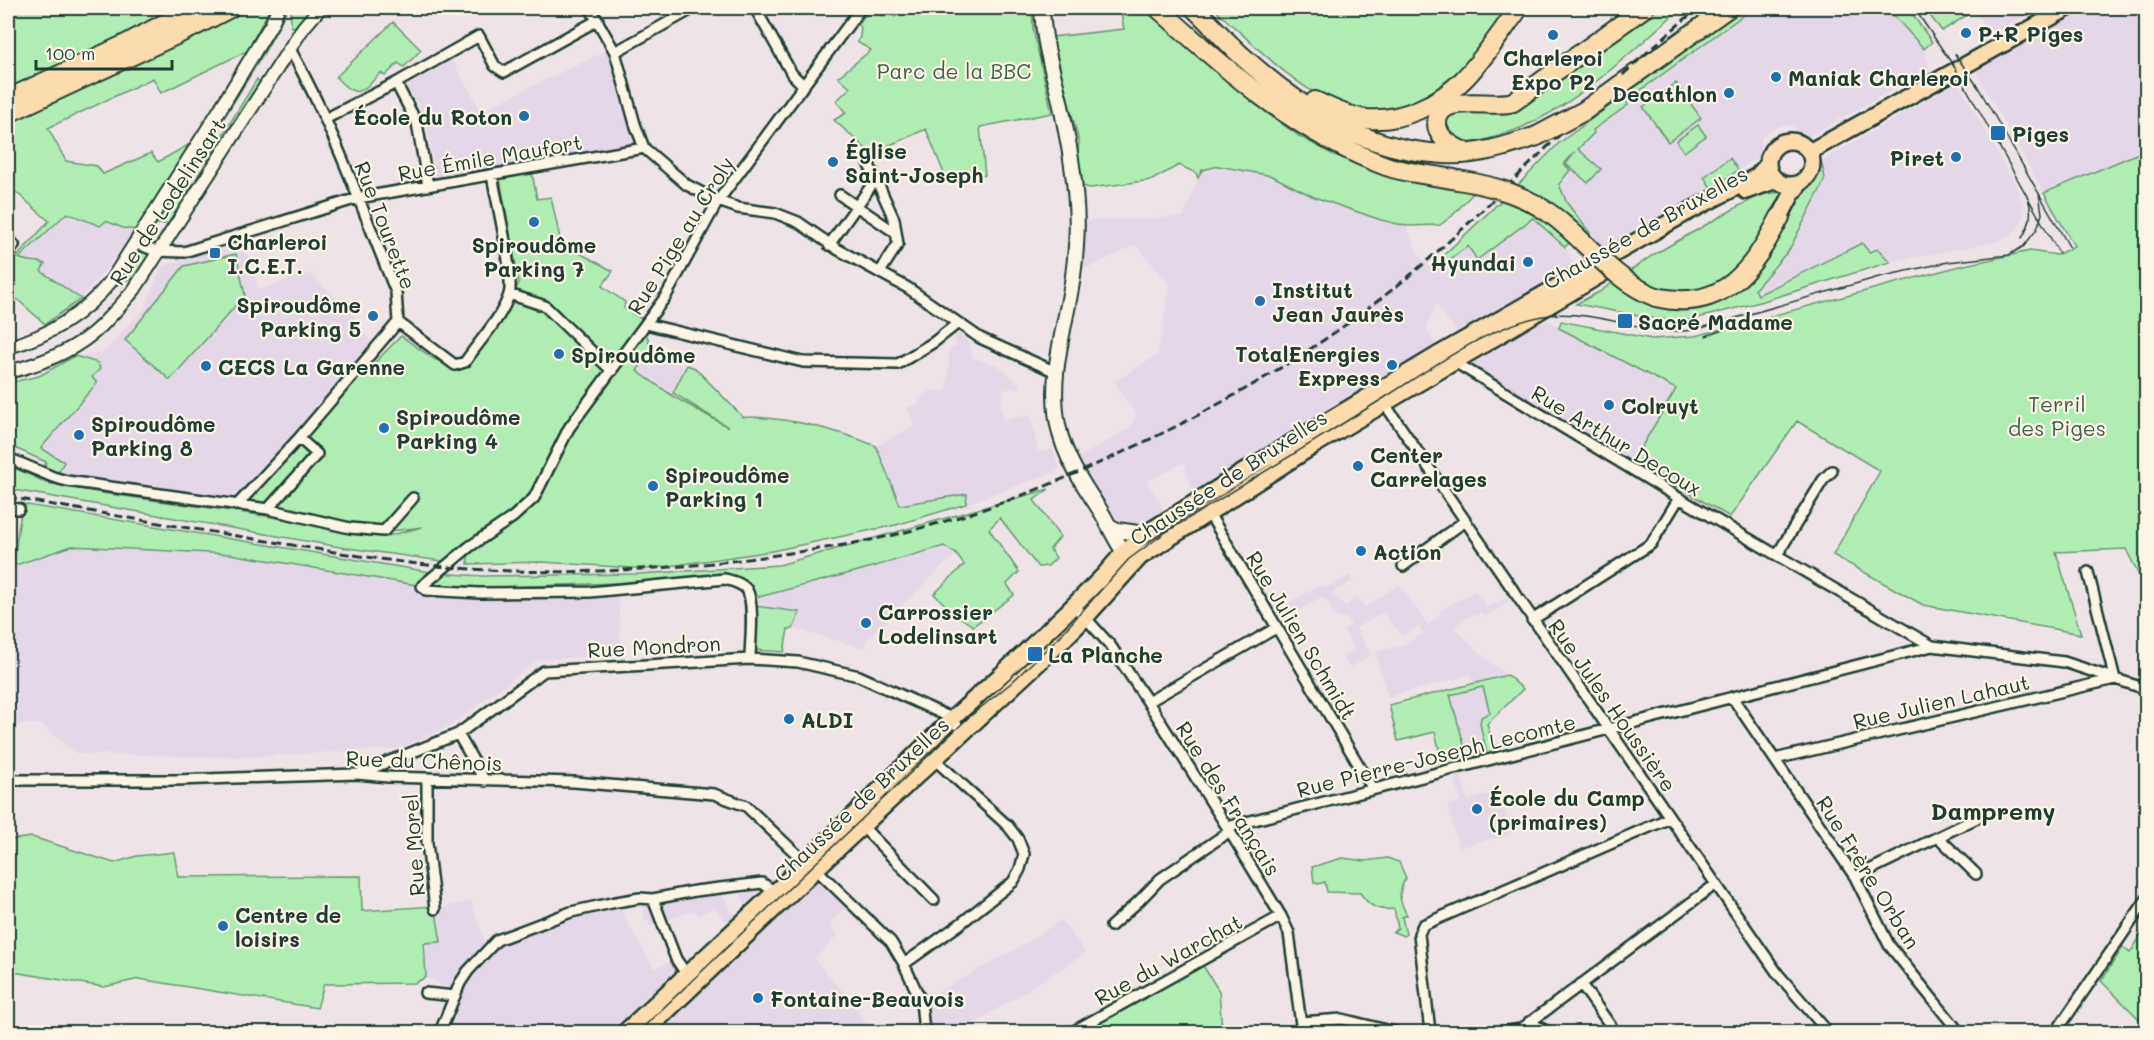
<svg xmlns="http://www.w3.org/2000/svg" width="2154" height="1040" font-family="Mali,sans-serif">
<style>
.built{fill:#e4d8e8}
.green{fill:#b0edb3;stroke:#689574;stroke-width:1.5}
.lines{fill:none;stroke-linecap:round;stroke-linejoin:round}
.minor-casing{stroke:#1f3d34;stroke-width:14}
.tertiary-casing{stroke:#1f3d34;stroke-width:16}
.secondary-casing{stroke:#1f3d34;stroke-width:18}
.primary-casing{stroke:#1f3d34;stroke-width:20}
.motorway-casing{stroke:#1f3d34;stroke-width:22}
.minor{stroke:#fcf5e5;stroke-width:9}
.tertiary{stroke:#fcf5e5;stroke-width:12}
.secondary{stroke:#fcf5e5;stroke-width:14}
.primary{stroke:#fcdcac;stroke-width:15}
.motorway{stroke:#fcdcac;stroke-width:18}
.tram{stroke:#1f3d34;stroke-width:1.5}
.rail{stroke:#1f3d34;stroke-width:3;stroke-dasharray:9 4.5;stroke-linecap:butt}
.motorway-bridge-casing{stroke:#1f3d34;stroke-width:22;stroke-linecap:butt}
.motorway-bridge{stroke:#fcdcac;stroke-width:18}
.poi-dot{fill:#1f6fb2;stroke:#fcf5e5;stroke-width:2}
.labels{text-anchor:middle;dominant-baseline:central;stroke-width:4.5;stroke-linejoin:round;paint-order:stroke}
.poi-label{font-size:21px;font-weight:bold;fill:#1f3d34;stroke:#fcf5e5;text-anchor:start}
.park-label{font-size:21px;fill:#3c604d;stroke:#fcf5e5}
.street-label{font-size:21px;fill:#1f3d34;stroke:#fcf5e5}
.quarter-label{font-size:24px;font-weight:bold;fill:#1f3d34;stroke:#fcf5e5}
</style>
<rect width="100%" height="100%" fill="#eee4e7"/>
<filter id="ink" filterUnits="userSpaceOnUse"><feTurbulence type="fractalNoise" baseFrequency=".0167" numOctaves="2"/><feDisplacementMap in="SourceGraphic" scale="12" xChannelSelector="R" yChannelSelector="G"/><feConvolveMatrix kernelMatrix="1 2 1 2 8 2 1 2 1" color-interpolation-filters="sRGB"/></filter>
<g filter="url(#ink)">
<path class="built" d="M1753 8H1887L1924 49 1930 69 1813 134 1807 136 1799 133 1792 126 1784 124 1770 130 1762 137 1758 157 1690 205 1607 254 1567 202 1559 184 1570 171 1563 164 1594 133 1593 130 1628 105 1626 102Z
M1974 8H2039L1989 35Z
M2087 8H2146V150L2044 193 1975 71Z
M607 50 633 142 631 144 436 178 426 120 406 86 452 60 481 111Z
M1958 82 2016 186 2024 208 2022 222 2011 236 1995 242 1890 262 1878 250 1869 253 1862 243 1758 295 1755 289 1789 250 1821 189 1825 178 1821 161Z
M1219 166 1272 176 1314 197 1380 220 1406 226 1418 254 1434 271 1469 246 1478 260 1533 218 1567 249 1577 270 1459 335 1436 305 1426 329 1438 347 1198 495 1190 485 1184 463 1148 481 1141 471 1166 513 1148 526 1127 532 1104 514 1079 457 1130 428 1136 414 1114 382 1158 354 1170 285 1136 245 1083 270 1073 267 1079 221 1183 217 1202 170Z
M67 213 99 226 106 221 123 228 137 230 81 299 40 271 44 264 35 259 26 261 19 259Z
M243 241 259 290 310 273 358 319 354 324 371 341 365 355 235 498 194 495 97 483 44 468 46 462 8 445V383L39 376 75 356 102 353 144 309 162 266Z
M1549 321 1677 389 1633 461 1470 364V359L1530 324Z
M960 334 970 343 972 357 990 364H997L1022 387 1004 390 1001 407 1004 420 1031 415 1038 452 1053 450 1060 470 966 504 967 494 900 505 876 446 914 426 907 407 921 404 919 400 931 390 947 391 949 360 948 354 950 349 957 346 954 335Z
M650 345 686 368 673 393 637 371Z
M72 546 230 554 418 584 425 597 586 598 618 595 621 654 538 660 452 725 397 749 241 757 77 754 40 724 8 725V567Z
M944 546 956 554 867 639 864 648 793 629 800 612 751 604 748 594 759 597Z
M1350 575 1353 581 1332 593 1346 606 1357 596 1365 607 1399 584 1428 625 1441 614 1439 611 1475 591 1486 606 1498 603 1510 594 1513 598 1485 617 1481 612 1475 616 1473 614 1454 627 1483 656 1523 689 1487 724 1495 752 1455 763 1436 693 1472 684 1470 675 1388 697 1375 652 1402 646 1423 633 1419 626 1402 636 1383 613 1356 628 1371 655 1350 668 1343 656 1355 649 1343 630 1351 625 1346 618H1337L1325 599 1320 598 1282 621 1276 610 1316 587H1327Z
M1461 774 1468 800 1500 791 1511 834 1459 848 1447 805 1461 801 1454 776Z
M816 869 847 909 842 911 831 922 830 926 838 935 814 960 848 997 873 1032H652Z
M762 883 785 899 758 917 743 900 738 886Z
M720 888 731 911 747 927 738 935 714 908 698 916 695 910 649 926V920L645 922 640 898Z
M471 901 485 943 472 965 497 940 616 902 654 969 676 959 687 975 673 997 636 1032H440L456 992 426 977 424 943 441 942 435 909Z
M1061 920 1086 953 961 1032H924L921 1001 1020 947Z"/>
<path class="green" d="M8 8H182L8 95Z
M245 8H270L247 51 161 93 153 78 48 128 66 161 97 166 103 174 151 153 158 162 190 144 137 230 123 228 106 221 100 226 67 213 19 258C28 263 34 259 45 264L41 271 81 299 45 324 8 291V259L12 256 15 259 49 221 8 185V120L189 38Z
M285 8H288L267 48 187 178 177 191 172 193Z
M291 8H311L296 26 291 27Z
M873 8 883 17 888 12 895 17 901 8H1032L1033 29 1052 113 980 127 985 175 947 181 926 129 865 156 868 151 834 120 846 113 836 101 850 88 838 77 871 50 857 42 860 37 861 27 857 24Z
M1120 8H1148L1252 102 1299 136 1332 154 1379 171 1476 190 1452 216 1440 225 1406 226 1381 220 1314 197 1272 176 1219 166 1202 170 1198 178 1196 173 1179 165 1152 180 1090 188 1074 184 1079 142 1052 37 1124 29Z
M1213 8H1509C1490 33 1472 66 1447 86 1421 106 1379 118 1347 110 1342 109 1336 105 1331 102 1286 80 1250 40 1213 8Z
M1651 8H1681C1625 57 1568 116 1495 137 1486 139 1477 143 1468 143 1461 143 1453 138 1446 136L1445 115 1451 110 1503 109Z
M1743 8H1753L1626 101 1628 105 1593 130 1594 133 1578 149 1601 169 1588 183 1566 164 1575 152 1564 164 1570 170 1559 184 1567 203 1590 233 1584 236 1516 187 1559 143Z
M1887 8H1908L1932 42 1924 49Z
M1924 8H1974L1975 10 1942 31Z
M393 22 421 50 404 67 398 63 385 76 381 73C361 92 357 101 336 77Z
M257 79 260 83 172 224H153L163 208 186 195Z
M1676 83 1701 118 1668 142 1643 107Z
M1698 125 1706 136 1684 152 1676 141Z
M2146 150V590L2126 549 2056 552 2081 634 1923 605 1833 555 1880 471 1797 421 1730 517 1633 461 1676 389 1559 328 1561 321 1652 339 1695 336 1960 266 2030 251 2057 255 2074 246 2044 193Z
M1730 158 1738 170 1712 189 1704 177Z
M1821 161 1825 178 1821 188 1789 250 1755 289 1758 295 1862 243 1869 252 1878 249 1890 262 1760 302 1690 320 1656 319 1576 304 1599 292 1653 255 1739 206 1763 194 1784 192C1770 211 1762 234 1749 253 1734 273 1709 290 1683 293 1676 294 1668 291 1660 290L1654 306C1738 331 1772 253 1803 191L1811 182Z
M532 173 537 199 551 197 561 243 613 271 602 286 625 302 624 308 642 319 651 349 637 371 676 398 728 427 673 393 687 365 695 368 743 417C788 417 834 429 876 446L900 505 967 494 966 504 896 525 772 551 649 569 542 562 468 564V552L456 563 340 547 8 489V465L47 483 102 493 266 516 384 537 422 527 384 532 237 505 285 453 401 336 434 359 459 369 504 311 519 283 500 179Z
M1504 198C1530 211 1549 222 1570 242L1565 247 1533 218 1477 260 1468 246 1434 271 1431 267Z
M137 249 153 256 141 275 114 284Z
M236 254 245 295 170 380 125 340 184 266Z
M75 356 98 363 100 369 92 377 97 383 41 448 64 462 58 473 44 468 46 462 8 445V383L39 376Z
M1049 489 1034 500 1060 537 1050 549 1056 558 1048 566 1038 567 1000 518 989 529 1019 572 1007 584 1014 595 973 626 955 614 934 594 964 565 956 554 944 546 858 571 759 597 725 579 426 590 422 586 230 554 72 546 13 566 22 504 436 573 482 576 639 574 779 565Z
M755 606 800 612 793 629H788L784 652 754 650Z
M1507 675 1523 689 1487 724 1495 752 1487 754 1480 724 1481 717 1490 713 1483 687 1450 695 1467 755 1480 752 1481 756 1443 766 1435 732 1398 741 1389 705Z
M32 837 114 863 137 856 174 852 178 877 361 876 362 911 435 906 441 942 424 943 426 977 415 983 324 984 317 1008 139 979 104 987 8 971V840Z
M1342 858 1365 861 1387 858 1399 862 1406 878C1397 893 1399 900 1407 915L1402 917 1406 934 1404 936 1393 932 1398 928 1394 909C1378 911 1370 907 1360 893L1327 892 1325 882 1318 884 1314 882 1312 867Z
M2146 927V1026L2101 981 2123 947 2130 953Z
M1200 961 1219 991 1222 1030 1216 1032H1071Z"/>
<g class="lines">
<defs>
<path id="minor" d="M590 8 615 52 635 124 644 148 687 185 718 201 738 208 775 213 798 222 837 249 908 288 980 338 1056 372
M755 8 792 74 804 86
M290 49C333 126 363 211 396 292L398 322 455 365 465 362C479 341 501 319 509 295 515 277 496 199 492 175
M615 52 694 8
M396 83 417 123 428 186
M325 119 396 83 479 36 495 66 504 72 598 20
M869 165 876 179
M840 195 896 233
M8 238 14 245 8 254
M135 243 156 251 184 252 358 198 644 148
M829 245 876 179 894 219 898 244 880 272
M509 294 545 306 612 371
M646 324 803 362 898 364 934 342 958 323
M1453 361 1679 498 1932 646 2064 662 2146 689
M1382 400 1760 948 1778 974 1828 1032
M8 458 53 477 67 481 268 509 350 528 384 531 413 498
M237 505 299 438 398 322
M8 508 19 509
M268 509 317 454 299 438
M1207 510 1373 789
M1777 555 1823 480 1832 471
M1403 566 1465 521
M1074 605 1110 645 1148 702 1227 827 1281 916 1289 933 1302 1032
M1532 620 1651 544 1679 498
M750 659C750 643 755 604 747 590 742 583 732 581 725 579L590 592 479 593 426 590 422 586 469 547 513 517 534 498 569 428 666 296 718 201 861 8
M1732 697 1855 877 1889 945 1959 1032
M1148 702 1276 628
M458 734 485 781
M1775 759 2115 679 2088 572
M360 773 458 734 544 671 750 659 798 662 859 676 945 715 952 719 963 732
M427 778V843L435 909
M8 780H176L357 774 388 777 574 782 714 794 746 806 805 862 816 869 891 942 904 964 921 1001 924 1032
M860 824 934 900
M1227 827 1932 646
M1938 837 1976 874
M1855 877 1977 818
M653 899 676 959 687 975
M1111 926 1138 902 1160 879 1230 831
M904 964 960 924 1013 882 1020 869 1024 854 1018 839 1008 826 934 759
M1581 984 1615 1032
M425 993 455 996
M1301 1022 1342 1019 1395 1032
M1529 1022 1548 1032
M440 1032 460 983 468 971 497 940 571 912 616 902 640 898 653 899 695 891 762 883 778 894
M1072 1032 1281 916
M1430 1032 1419 934 1423 925 1670 818
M1503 1032 1521 1029 1716 884
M2056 1032 2146 900"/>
<path id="tertiary" d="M8 347C50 336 83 315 111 281L219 111 272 23 278 8
M8 372C41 364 78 349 102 325 113 314 124 302 134 290L303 28 320 8"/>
<path id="secondary" d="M1042 8C1043 40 1052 69 1060 101 1067 135 1074 169 1076 204 1078 228 1076 253 1073 276 1066 326 1048 375 1058 425 1064 456 1082 483 1100 510 1109 524 1118 548 1130 560
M1111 527 1117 530 1145 534"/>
<path id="primary" d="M1768 163a22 22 0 1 1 44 0a22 22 0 1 1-44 0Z
M1809 152 2068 8
M1746 191 1777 180
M1780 217 1792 194 1801 182
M625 1032 775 892 952 719 1002 674 1066 613 1104 575 1124 552 1145 534 1248 469 1441 353 1686 213 1746 182 1757 176 1768 164
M645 1032 816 869 1060 643 1085 618 1140 557 1313 446 1605 272"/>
<path id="motorway" d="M1158 8C1227 71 1297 133 1386 166 1409 174 1435 175 1458 180
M1194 8C1210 23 1225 41 1242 56 1301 109 1362 150 1444 154 1476 156 1508 146 1537 136
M1620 85 1728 8
M8 99 124 45 194 8
M1315 101C1332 109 1349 117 1367 119 1401 122 1439 104 1463 80 1484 59 1501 32 1519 8
M8 113 193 27 230 8
M1465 152C1453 147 1437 138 1437 123 1438 91 1493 109 1513 102L1644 8
M1656 297C1723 313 1753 269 1780 217"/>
</defs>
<use href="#minor" class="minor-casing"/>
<use href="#tertiary" class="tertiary-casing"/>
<use href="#secondary" class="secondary-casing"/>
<use href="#primary" class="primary-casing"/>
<use href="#motorway" class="motorway-casing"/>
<use href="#minor" class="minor"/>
<use href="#tertiary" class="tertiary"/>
<use href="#secondary" class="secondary"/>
<use href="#primary" class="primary"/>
<use href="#motorway" class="motorway"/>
<path class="tram" d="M1914 8 1955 68 2059 253
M1955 54 1978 87 2070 248
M2022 238C2030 225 2033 213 2028 198
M1706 336 1731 327
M638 1032 968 718 1011 683 1057 639 1129 559 1166 532C1239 488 1311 443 1384 398 1432 368 1493 322 1550 315 1599 310 1645 336 1694 330L1879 277 1948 262 2009 255 2024 246 2037 229 2042 214 2039 193"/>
<path class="rail" d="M8 497C100 513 193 529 286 544 347 554 410 565 472 569 578 576 685 569 790 553 837 547 883 539 928 526 995 508 1059 482 1121 453 1212 411 1300 361 1379 300 1434 258 1483 210 1533 161 1586 109 1641 56 1698 8"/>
<defs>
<path id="motorway-bridge" d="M1537 136 1584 111 1620 85
M1458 180C1494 186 1527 195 1556 218 1590 245 1614 281 1656 297"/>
</defs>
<use href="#motorway-bridge" class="motorway-bridge-casing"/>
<use href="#motorway-bridge" class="motorway-bridge"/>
</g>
</g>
<g class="poi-dot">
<circle cx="1966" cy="33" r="6"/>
<circle cx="1553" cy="35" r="6"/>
<circle cx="1776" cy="77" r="6"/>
<circle cx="1729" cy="93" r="6"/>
<circle cx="524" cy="116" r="6"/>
<rect x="1990" y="125" width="16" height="16" rx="3"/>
<circle cx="1956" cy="157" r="6"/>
<circle cx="833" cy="162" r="6"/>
<circle cx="534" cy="222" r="6"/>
<rect x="209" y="247" width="12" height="12" rx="3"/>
<circle cx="1528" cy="262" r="6"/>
<circle cx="1260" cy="301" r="6"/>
<circle cx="373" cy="316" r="6"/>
<rect x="1617" y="313" width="16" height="16" rx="3"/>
<circle cx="559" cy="354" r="6"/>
<circle cx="1392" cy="365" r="6"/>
<circle cx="206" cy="366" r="6"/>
<circle cx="1609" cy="405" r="6"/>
<circle cx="384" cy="428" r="6"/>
<circle cx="79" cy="435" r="6"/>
<circle cx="1358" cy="466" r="6"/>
<circle cx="653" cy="486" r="6"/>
<circle cx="1361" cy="551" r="6"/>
<circle cx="866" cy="623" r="6"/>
<rect x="1027" y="646" width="16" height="16" rx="3"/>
<circle cx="789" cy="719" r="6"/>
<circle cx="1477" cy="809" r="6"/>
<circle cx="223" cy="926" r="6"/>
<circle cx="758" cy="998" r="6"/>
</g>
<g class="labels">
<g class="poi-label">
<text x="1978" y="33">P+R Piges</text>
<text x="1553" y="57" text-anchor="middle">Charleroi<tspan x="1553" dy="24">Expo P2</tspan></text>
<text x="1788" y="77">Maniak Charleroi</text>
<text x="1717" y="93" text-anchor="end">Decathlon</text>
<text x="512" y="116" text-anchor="end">École du Roton</text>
<text x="2012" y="133">Piges</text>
<text x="845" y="150">Église<tspan x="845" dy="24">Saint-Joseph</tspan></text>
<text x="1944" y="157" text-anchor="end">Piret</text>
<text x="227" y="241">Charleroi<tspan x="227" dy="24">I.C.E.T.</tspan></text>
<text x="534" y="244" text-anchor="middle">Spiroudôme<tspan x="534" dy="24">Parking 7</tspan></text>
<text x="1516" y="262" text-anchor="end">Hyundai</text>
<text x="1272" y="289">Institut<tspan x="1272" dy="24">Jean Jaurès</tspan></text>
<text x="361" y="304" text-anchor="end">Spiroudôme<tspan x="361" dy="24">Parking 5</tspan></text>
<text x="1638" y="321">Sacré Madame</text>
<text x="1380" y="353" text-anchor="end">TotalEnergies<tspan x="1380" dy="24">Express</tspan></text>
<text x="571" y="354">Spiroudôme</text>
<text x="218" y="366">CECS La Garenne</text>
<text x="1621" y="405">Colruyt</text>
<text x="396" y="416">Spiroudôme<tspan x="396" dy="24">Parking 4</tspan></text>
<text x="91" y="423">Spiroudôme<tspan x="91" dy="24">Parking 8</tspan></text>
<text x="1370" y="454">Center<tspan x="1370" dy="24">Carrelages</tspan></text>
<text x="665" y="474">Spiroudôme<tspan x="665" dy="24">Parking 1</tspan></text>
<text x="1373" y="551">Action</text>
<text x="878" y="611">Carrossier<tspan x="878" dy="24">Lodelinsart</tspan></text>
<text x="1048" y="654">La Planche</text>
<text x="801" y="719">ALDI</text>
<text x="1489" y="797">École du Camp<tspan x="1489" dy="24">(primaires)</tspan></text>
<text x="235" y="914">Centre de<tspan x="235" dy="24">loisirs</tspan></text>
<text x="770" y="998">Fontaine-Beauvois</text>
</g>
<g class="park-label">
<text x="954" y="70">Parc de la BBC</text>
<text x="2057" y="403">Terril<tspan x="2057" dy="24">des Piges</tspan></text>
</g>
<g class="street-label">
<text transform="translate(490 157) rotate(-10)">Rue Émile Maufort</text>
<text transform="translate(167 201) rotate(-57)">Rue de Lodelinsart</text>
<text transform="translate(386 225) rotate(69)">Rue Tourette</text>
<text transform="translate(1645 227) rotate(-29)">Chaussée de Bruxelles</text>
<text transform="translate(680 235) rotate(-58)">Rue Pige au Croly</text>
<text transform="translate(1617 440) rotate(31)">Rue Arthur Decoux</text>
<text transform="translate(1228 477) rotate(-33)">Chaussée de Bruxelles</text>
<text transform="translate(1302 635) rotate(59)">Rue Julien Schmidt</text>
<text transform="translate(654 646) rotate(-3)">Rue Mondron</text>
<text transform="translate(1941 701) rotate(-13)">Rue Julien Lahaut</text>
<text transform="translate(1613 705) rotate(55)">Rue Jules Houssière</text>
<text transform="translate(1436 755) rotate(-14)">Rue Pierre-Joseph Lecomte</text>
<text transform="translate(424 760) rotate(2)">Rue du Chênois</text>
<text transform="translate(1229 798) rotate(58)">Rue des Français</text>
<text transform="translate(861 799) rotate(-43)">Chaussée de Bruxelles</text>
<text transform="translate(413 845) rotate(-94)">Rue Morel</text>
<text transform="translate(1869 872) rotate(58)">Rue Frère Orban</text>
<text transform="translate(1168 959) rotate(-29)">Rue du Warchat</text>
</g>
<g class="quarter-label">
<text x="1993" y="810">Dampremy</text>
</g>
</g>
<rect width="2154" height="1040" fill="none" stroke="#fcf5e5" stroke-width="30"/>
<rect x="15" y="15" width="2124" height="1010" fill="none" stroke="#1f3d34" stroke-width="2" filter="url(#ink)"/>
<path d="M36 60v9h136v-9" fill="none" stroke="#1f3d34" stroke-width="3"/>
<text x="45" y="60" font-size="18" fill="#1f3d34" stroke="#fcf5e5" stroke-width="4.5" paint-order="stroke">100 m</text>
</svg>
